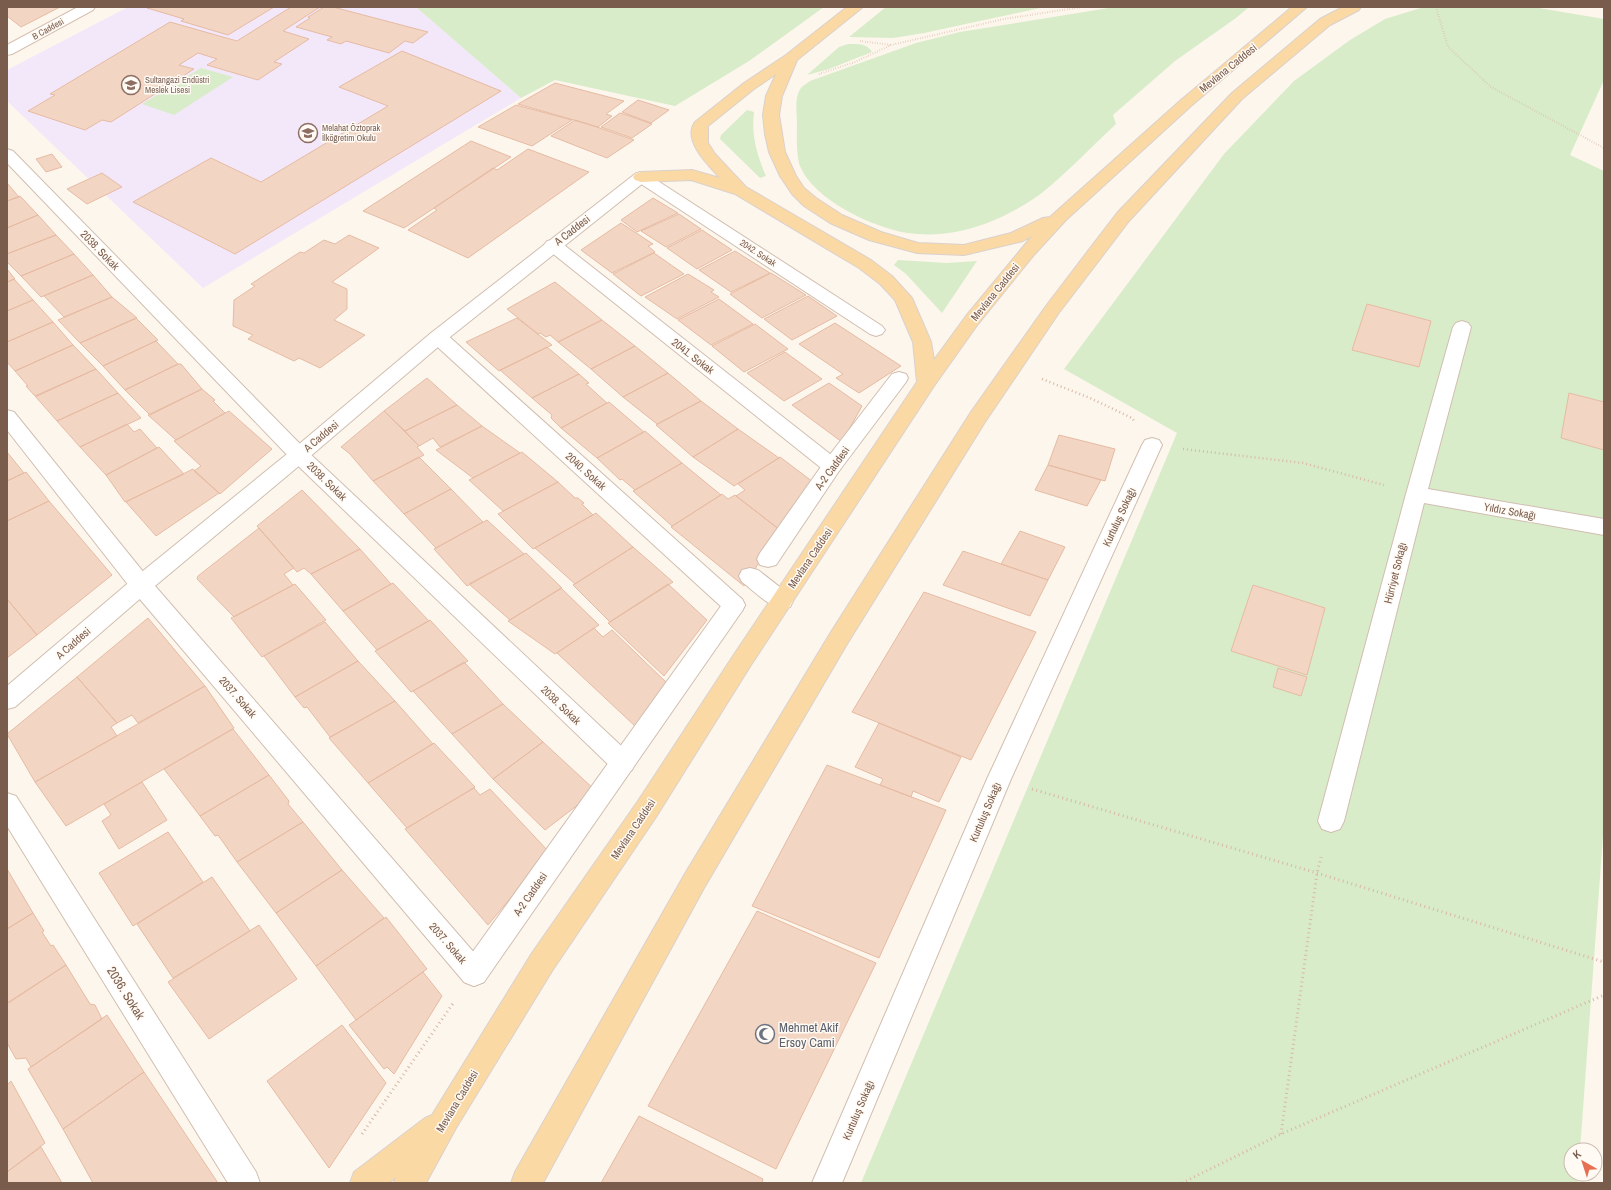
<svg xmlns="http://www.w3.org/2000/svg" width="1611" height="1190" font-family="'Archivo Narrow',sans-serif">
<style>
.education{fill:#f3e8fa}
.green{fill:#d8ecc9}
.building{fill:#f3d5c3;stroke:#e6bba3}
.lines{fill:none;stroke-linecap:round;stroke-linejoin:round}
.service-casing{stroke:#d1beb0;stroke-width:2}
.minor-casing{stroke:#d1beb0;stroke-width:2}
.tertiary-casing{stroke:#d1beb0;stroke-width:2}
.secondary-casing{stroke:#d6c0b0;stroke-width:2}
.primary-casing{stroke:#dad1cd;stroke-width:2}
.path-far2{stroke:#d9b8a5;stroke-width:2;stroke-dasharray:0.5 2;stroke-linecap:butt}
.path-far1{stroke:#d9b8a5;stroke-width:2.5;stroke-dasharray:1 3;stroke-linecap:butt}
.path{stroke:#d9b8a5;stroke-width:3;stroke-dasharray:1 3.5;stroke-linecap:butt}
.service{fill:#fff;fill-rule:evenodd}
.minor{fill:#fff;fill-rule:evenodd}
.tertiary{fill:#fff;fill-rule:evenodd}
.secondary{fill:#fff;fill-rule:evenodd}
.primary{fill:#fbd9a5;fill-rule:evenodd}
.labels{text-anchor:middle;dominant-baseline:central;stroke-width:3;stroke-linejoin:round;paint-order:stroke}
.far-street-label{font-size:9px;fill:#7a5c4d;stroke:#fffaf3}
.far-education-label{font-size:9px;fill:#785e54;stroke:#fffaf3;text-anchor:start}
.street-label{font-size:11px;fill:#7a5c4d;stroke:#fffaf3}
.near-street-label{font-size:13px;fill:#7a5c4d;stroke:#fffaf3}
.near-worship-label{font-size:13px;fill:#5b616d;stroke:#fffaf3;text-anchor:start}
</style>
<rect width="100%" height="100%" fill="#fdf6ec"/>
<path class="education" d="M128 7H416L521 98 203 288 7 101V70Z"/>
<path class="green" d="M416 7H824L749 61 675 106 555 80 521 98Z
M886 7H1045L924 33 893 38 849 37Z
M1115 7H1249L1236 18 1175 61 1113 115 1116 124C1092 146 1069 171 1043 192 1020 210 984 227 955 232 940 235 922 235 907 233 872 227 814 200 800 166 796 155 797 135 797 124 797 113 794 97 801 88 803 85 808 83 810 81L916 43 960 32Z
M1424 7H1533L1604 19V80L1570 155 1604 171V822L1580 1150H1571V1174H1579L1578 1183H861L1177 433 1064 369 1224 154 1294 81 1350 40 1385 19Z
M848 44C857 44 867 43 872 52L829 69 807 75 839 47Z
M201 68 233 77 174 115 142 104Z
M747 110 754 112C751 135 757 155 766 176L760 178 720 139 721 135Z
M898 260 947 263 977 261 942 313 906 274 894 265Z"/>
<path class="building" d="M7 7H60L21 27 7 16Z
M149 7H274L228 35 181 21 184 19 147 8Z
M291 7H320L283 31 309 39 274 62 282 64 258 80 207 65 217 59 198 53 179 65 194 69 111 122 102 120 85 130 28 111 55 95 50 94 170 22 237 41Z
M324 7H333L428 32 413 43 405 41 389 53 346 41 341 44 327 40 332 37 296 27 310 18 308 17Z
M402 51 501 91 235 254 133 202 211 158 261 182 388 106 339 87Z
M555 83 624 101 606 114 612 116 598 127 518 104Z
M638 100 669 110 651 123 622 112Z
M516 105 572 120 532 146 478 127Z
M620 113 630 116 652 124 632 138 601 127Z
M575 120 597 127 634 140 607 158 551 136Z
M471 141 511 157 404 228 363 211Z
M528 149 589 172 468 258 408 230 437 210 434 208 493 168 497 170Z
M52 154 62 167 46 172 36 159Z
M102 173 122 187 87 204 67 189Z
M7 183 19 197 7 201Z
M20 196 38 215 7 228V201Z
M653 198 678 213 637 232 621 220Z
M679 214 701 229 666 247 641 231Z
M38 215 56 235 7 254V228Z
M621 223 653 244 648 246 655 252 612 273 581 250Z
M702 230 732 250 697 269 667 248Z
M56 235 74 254 21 276 7 262V254Z
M349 235 379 248 332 282 347 289V309L334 320 365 335 320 368 299 358 294 361 248 339 253 335 233 326 234 300 255 286 251 284 300 252 304 253 324 240 335 244Z
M735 251 770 273 731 292 699 270Z
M654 253 684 274 641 296 613 274Z
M74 254 93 275 41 297 21 276Z
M7 269 15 279 7 282Z
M771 273 806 295 762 318 730 294Z
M688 274 714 290 711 292 719 297 677 319 645 297Z
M93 275 112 297 64 317 44 296Z
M14 279 33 300 7 311V282Z
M555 282 602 320 558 342 550 335 546 337 540 333 538 334 507 309Z
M808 296 837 316 792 340 764 319Z
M112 297 137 318 80 343 58 320Z
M719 299 753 324 711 345 678 320Z
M33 300 53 322 7 342V311Z
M1367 304 1431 321 1419 367 1352 350Z
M136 318 158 340 103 366 80 343Z
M517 318 552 345 499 371 466 342Z
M602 320 635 346 591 369 558 342Z
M53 322 73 345 15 371 7 362V342Z
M835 323 901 366 859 393 836 378 843 374 799 344Z
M755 324 788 349 744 372 712 346Z
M156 341 178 364 125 390 103 366Z
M73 345 96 369 37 396 34 395 26 386H28L15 371Z
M635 346 668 373 623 397 591 369Z
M547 347 579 374 532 398 500 370Z
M785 352 822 379 784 401 747 373Z
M178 364H181L202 389 150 415 125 390Z
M96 369 118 393 57 421 35 396Z
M668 373 701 401 657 424 623 397Z
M579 374 589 383 586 384 607 403 561 428 551 418 552 415 532 398Z
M427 378 457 405 405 431 384 411Z
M829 383 862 406 842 442 792 405Z
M202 389 215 400 213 401 225 413 176 440 148 415Z
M118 393 141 418 80 447 57 421Z
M1569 393 1604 402V450L1561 438Z
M701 401 738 429 693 457 656 425Z
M609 402 644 432 597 458 561 428Z
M457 405 482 426 440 447 433 438 419 446 405 431Z
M229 411 272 449 220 494 194 471 201 466 174 441Z
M384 411 419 446 417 447 424 455 373 481 349 453 341 447Z
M127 424 134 432 140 429 157 448 106 475 80 447Z
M482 426 520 453 473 478 436 450Z
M738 429 779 458 734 486 693 457Z
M645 431 682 463 635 490 622 479 620 480 597 458Z
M1059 435 1115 449 1105 481 1048 465Z
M159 447 184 474 125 502 106 475Z
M7 452 24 473 7 481Z
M522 452 558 482 503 511 469 480Z
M419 457 451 489 404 514 373 481Z
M780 457 813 482 780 530 736 496 745 490 738 484Z
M682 463 721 495 672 526 633 491Z
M1048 465 1101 480 1087 506 1035 490Z
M193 469 219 493 156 536 126 502Z
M26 472 49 501 7 521V481Z
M558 482 575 498H578L584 503 582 504 593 515 533 549 498 514Z
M451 489 483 522 436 548 404 514Z
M302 490 360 549 311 574 304 568 297 572 257 526Z
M722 494 728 499 735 495 780 530 744 586 671 527Z
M49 501 112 575 37 635 7 599V521Z
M596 513 633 547 575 584 535 548Z
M487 520 524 554 467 586 434 549Z
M259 528 294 568 284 574 293 585 234 617 197 579 198 576Z
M1020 531 1065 547 1048 580 1001 564Z
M633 547 673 582 610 622 573 585Z
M360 549 391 584 343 611 311 574Z
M963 551 1048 580 1030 616 943 585Z
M526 553 562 588 510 620 469 584Z
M393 583 429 621 377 650 343 611Z
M295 584 326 620 262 657 231 618Z
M668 584 707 620 664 676 608 623Z
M1253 585 1325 608 1307 675 1231 651Z
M561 588 599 625 555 654 508 621Z
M924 592 1036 632 971 760 852 712Z
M7 599 37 635 7 658Z
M148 618 205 686 138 723 132 715 117 723 77 677Z
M430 620 468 661 411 692 375 651Z
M325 622 358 661 295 697 264 656Z
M594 628 603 637 612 630 667 683 636 727 557 653Z
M358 661 395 701 330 737 307 707 304 708 295 697Z
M464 662 503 704 452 734 413 691Z
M1278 668 1307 677 1301 696 1273 687Z
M77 677 117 723 111 727 117 736 35 782 7 734Z
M205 686 234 728 66 826 35 782Z
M395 701 433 744 368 783 329 738Z
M503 704 543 742 493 779 452 734Z
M879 723 961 757 939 802 913 791 911 797 880 785 883 779 855 767Z
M233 729 269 775 200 816 164 769Z
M543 742 596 791 545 830 493 779Z
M434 743 475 787 407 828 368 783Z
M827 765 946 810 879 958 752 906Z
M269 775 289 801 288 804 303 822 237 862 218 835 215 836 200 816Z
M142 782 167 820 119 849 102 821 111 815 104 804Z
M474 788 480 795 490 789 549 852 488 925 405 829Z
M303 822 342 870 276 913 237 862Z
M168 832 203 882 133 926 99 873Z
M7 869 33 913 7 929Z
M342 870 384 918 316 966 276 913Z
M212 877 250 931 173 978 137 924Z
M757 911 876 963 776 1169 648 1106Z
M33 913 44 931 42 932 51 946 53 945 66 965 7 1003V929Z
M386 917 427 969 356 1020 316 966Z
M259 925 297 979 209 1039 168 982Z
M66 965 90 1004 95 1005 102 1019 31 1067 26 1058 16 1059 7 1043V1004Z
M423 972 442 996 394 1074 387 1067 384 1069 349 1025Z
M107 1015 144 1072 63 1129 28 1069Z
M342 1025 386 1083 329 1168 267 1081Z
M144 1072 218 1183H93L63 1129Z
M11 1081 45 1143 7 1172V1085Z
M639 1116 763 1179 762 1183H601Z
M41 1147 62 1183H7V1172Z"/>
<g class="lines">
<defs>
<path id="service" d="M899 372 906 374 908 378 906 382 839 471 776 565 768 567 760 565 757 559 760 553 825 461 892 374Z
M750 568 758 570 790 595 793 601 790 607C772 612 756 592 742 582L739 576 742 570Z
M734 597 742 599 745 605 742 611 484 982 474 986 464 982 460 973 464 964 726 599Z"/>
<path id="minor" d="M7 149 13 151 306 450 632 756 635 763 632 770 623 773 614 770 292 460 7 163Z
M641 172 647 174 882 326 885 330 882 334 876 336 870 334 635 180 633 177 635 174Z
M553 240 559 241 839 461 842 466 839 471 832 473 825 471 547 249 544 245 547 241Z
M1462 321 1468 323 1471 327 1428 489 1604 519V535L1424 503 1344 821 1340 829 1331 832 1322 829 1318 821 1406 494 1453 327 1456 323Z
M438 331 445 333 742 599 745 605 742 611 734 613 726 611 431 341 429 337 431 333Z
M7 410 14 412 149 579 484 964 488 973 484 982 474 986 464 982 133 591 7 430Z
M1152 438 1159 440 1162 445 1011 779 842 1183H812L987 779 1142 445 1145 440Z
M7 793 16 796 256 1172 260 1183H228L7 826Z"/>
<path id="tertiary" d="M641 172 647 174 649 177 647 180 445 341 306 460 149 591 15 707 7 709V686L133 579 292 450 431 333 635 174Z"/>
<path id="secondary" d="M78 7H95L93 10 12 54 7 55V45Z"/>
<path id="primary" d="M847 7H863L797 60 782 96 779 115 785 152 796 176 804 188 816 198 842 215 881 232 918 243 964 245 1011 233 1043 218 1050 217 1181 100 1292 7H1307L1191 106 1066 220 1033 256 978 324 934 386 751 665 656 817 552 971 456 1128 426 1183H394L396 1177 389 1183H350L354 1172 425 1118 432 1115 532 953 638 801 735 653 917 382 913 342 895 300 880 284 859 268 735 194 691 180 641 182 635 180 633 177 635 174 641 172 692 170 720 178C708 165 682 140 695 122L744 83 786 55ZM776 74 766 96 763 115 765 134 769 152 780 176 792 194 804 206 830 223 869 240 917 253 964 255 1023 241 1032 236 966 316 934 360 931 342 912 298 892 276 871 260 746 187 715 154 708 143V126L754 89Z
M1343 7H1361L1359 10 1330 25 1242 99 1129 221 1058 314 985 422 847 644 704 888 543 1183H511L515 1172 686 872 831 632 971 412 1046 306 1117 213 1232 93 1320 19Z"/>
</defs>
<use href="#service" class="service-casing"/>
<use href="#minor" class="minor-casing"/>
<use href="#tertiary" class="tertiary-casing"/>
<use href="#secondary" class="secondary-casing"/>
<use href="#primary" class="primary-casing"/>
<path class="path-far2" d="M1436 7 1448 47 1491 87 1604 148
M860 41 891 45
M819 74 855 62 891 45 1004 19 1082 7"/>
<path class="path-far1" d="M1042 379 1090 398 1132 418 1135 422
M1183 449 1303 463 1384 485"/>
<path class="path" d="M1032 789 1317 873 1604 962
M362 1134 454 1002
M1281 1134 1317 873 1322 854
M1182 1183 1281 1134 1604 995"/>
<use href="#service" class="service"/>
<use href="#minor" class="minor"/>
<use href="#tertiary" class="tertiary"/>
<use href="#secondary" class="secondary"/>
<use href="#primary" class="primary"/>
</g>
<defs>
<symbol id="school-ring" viewBox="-11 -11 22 22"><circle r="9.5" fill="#fffaf3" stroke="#8d6e63" stroke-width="1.5"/><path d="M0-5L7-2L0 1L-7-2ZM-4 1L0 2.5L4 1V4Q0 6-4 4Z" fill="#8d6e63"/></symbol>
<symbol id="mosque-ring" viewBox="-11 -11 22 22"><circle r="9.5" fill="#fffaf3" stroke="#6b7280" stroke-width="1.5"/><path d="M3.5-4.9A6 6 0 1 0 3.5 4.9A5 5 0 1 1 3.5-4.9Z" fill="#6b7280"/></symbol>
</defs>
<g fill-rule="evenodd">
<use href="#school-ring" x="120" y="74" width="22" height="22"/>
<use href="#school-ring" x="297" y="122" width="22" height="22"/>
<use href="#mosque-ring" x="754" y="1023" width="22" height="22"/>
</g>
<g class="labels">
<g class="far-street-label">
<text transform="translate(48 29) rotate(-29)">B Caddesi</text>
<text transform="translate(758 253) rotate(33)">2042. Sokak</text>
</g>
<g class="far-education-label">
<text x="145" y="80">Sultangazi Endüstri<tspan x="145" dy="10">Meslek Lisesi</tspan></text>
<text x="322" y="128">Melahat Öztoprak<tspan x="322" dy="10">İlköğretim Okulu</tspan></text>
</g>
<g class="street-label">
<text transform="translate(1228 68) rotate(-39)">Mevlana Caddesi</text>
<text transform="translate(572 230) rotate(-38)">A Caddesi</text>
<text transform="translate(100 250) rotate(46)">2038. Sokak</text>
<text transform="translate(995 292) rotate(-51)">Mevlana Caddesi</text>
<text transform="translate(693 356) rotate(38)">2041. Sokak</text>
<text transform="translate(321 436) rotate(-40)">A Caddesi</text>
<text transform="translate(832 468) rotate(-54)">A-2 Caddesi</text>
<text transform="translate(586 471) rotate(42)">2040. Sokak</text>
<text transform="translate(327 481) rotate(44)">2038. Sokak</text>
<text transform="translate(1510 511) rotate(10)">Yıldız Sokağı</text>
<text transform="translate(1119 517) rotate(-65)">Kurtuluş Sokağı</text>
<text transform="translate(810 558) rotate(-56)">Mevlana Caddesi</text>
<text transform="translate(1395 573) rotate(-76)">Hürriyet Sokağı</text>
<text transform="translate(73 643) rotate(-41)">A Caddesi</text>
<text transform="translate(238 697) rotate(49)">2037. Sokak</text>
<text transform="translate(561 705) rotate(44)">2038. Sokak</text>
<text transform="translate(985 812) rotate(-67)">Kurtuluş Sokağı</text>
<text transform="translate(633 829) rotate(-56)">Mevlana Caddesi</text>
<text transform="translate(530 894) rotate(-55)">A-2 Caddesi</text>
<text transform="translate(448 943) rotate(49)">2037. Sokak</text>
<text transform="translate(457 1101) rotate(-59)">Mevlana Caddesi</text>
<text transform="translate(858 1110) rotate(-67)">Kurtuluş Sokağı</text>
</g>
<g class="near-street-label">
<text transform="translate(126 993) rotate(58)">2036. Sokak</text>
</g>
<g class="near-worship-label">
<text x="779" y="1027">Mehmet Akif<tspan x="779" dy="15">Ersoy Cami</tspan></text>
</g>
</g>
<rect width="1611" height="1190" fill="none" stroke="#7a5c4d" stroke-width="16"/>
<g transform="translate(1583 1162) rotate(321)"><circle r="19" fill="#fffaf3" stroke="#cabbb1"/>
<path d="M0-3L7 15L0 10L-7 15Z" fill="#e76f51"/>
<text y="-6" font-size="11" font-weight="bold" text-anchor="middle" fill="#7a5c4d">K</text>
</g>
</svg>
